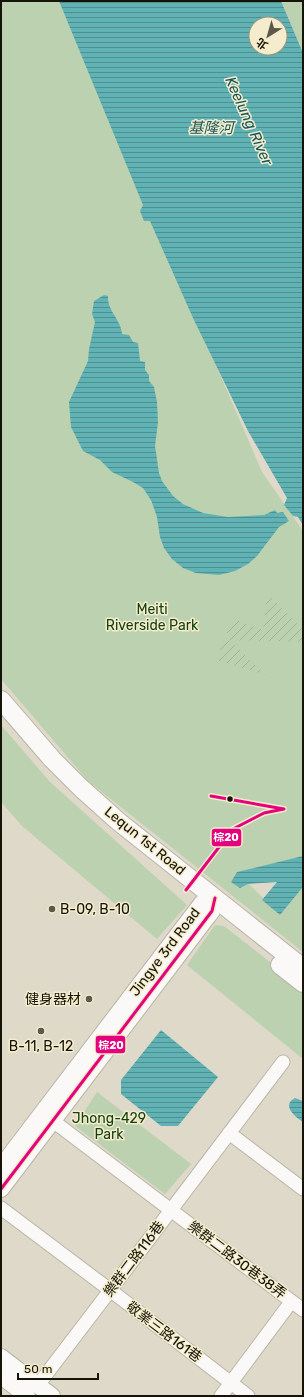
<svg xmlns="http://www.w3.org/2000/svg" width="304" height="1397" font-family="Rubik,'Noto Sans TC',sans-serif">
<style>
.park{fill:#bcd1b0}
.garden{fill:url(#garden-furrows)}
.water{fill:url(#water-rules);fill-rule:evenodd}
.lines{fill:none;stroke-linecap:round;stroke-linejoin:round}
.minor-casing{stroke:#b9b5a7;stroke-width:15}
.tertiary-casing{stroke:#b9b5a7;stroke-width:18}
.secondary-casing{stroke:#b9b5a7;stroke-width:20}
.minor{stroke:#faf9f7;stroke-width:13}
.tertiary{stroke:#faf9f7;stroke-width:16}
.secondary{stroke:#faf9f7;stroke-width:18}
.bus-1-casing{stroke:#f4eccc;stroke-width:6}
.bus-1{stroke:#e5007d;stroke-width:3}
.bus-dot{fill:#161308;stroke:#f4eccc;stroke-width:1.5}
.poi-dot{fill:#5c584b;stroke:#f4eccc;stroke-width:1.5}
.labels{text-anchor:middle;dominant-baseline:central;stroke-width:3;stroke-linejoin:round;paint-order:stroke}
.park-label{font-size:14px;fill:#134110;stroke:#f4eccc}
.street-label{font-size:14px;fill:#161308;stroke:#f4eccc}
.poi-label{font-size:14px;fill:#161308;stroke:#f4eccc;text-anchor:start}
.water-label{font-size:15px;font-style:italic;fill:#16555b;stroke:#f4eccc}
.line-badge{stroke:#f4eccc;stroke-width:1.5}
.badge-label{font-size:11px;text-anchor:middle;font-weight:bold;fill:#fff}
</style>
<defs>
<pattern id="garden-furrows" width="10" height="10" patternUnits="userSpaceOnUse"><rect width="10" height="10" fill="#bcd1b0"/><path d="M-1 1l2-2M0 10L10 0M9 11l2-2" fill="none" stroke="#a1b396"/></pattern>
<pattern id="water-rules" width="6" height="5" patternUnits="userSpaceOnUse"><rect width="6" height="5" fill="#61b2b4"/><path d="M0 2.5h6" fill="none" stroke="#4f9090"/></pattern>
</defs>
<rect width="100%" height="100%" fill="#ded9c8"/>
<path class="park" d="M1 1H59L262 472 303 531V858L237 872 280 915 303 887V952L88 781 1 679Z
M281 1H303V53Z
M1 725 50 782 187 905 157 939 22 826 1 802Z
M215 925 224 926 303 988V1059L187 965Z
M97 1092 191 1164 165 1194 75 1126Z"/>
<path class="garden" d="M267 593 303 630V642L229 640 266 675 216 660 233 619 263 630Z"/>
<path class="water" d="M59 1H281L303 53V525L298 517 293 516 284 505 287 498 248 431 193 318 150 221H144L140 211 143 205ZM256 24H280V48H256Z
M104 295 108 296C107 311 121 319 122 334L129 335 133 342 138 343 140 361 145 362V370L149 375V381L154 387 157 402 158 422 155 446 159 473 162 481 173 496 183 504 203 513 228 517 264 515 275 510 277 513 283 512 289 521 279 527 257 556 248 564 235 571 219 575 196 573 183 568 172 559 164 548 160 537 157 517 151 500 143 488 133 482 112 472 100 460 83 451 71 427 69 402 88 361 89 349 95 322 92 314 94 301Z
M303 856V887L280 915 262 900 277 882 248 884 240 888 231 882 237 872Z
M161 1030 218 1077 178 1126H161L121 1094V1080Z
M295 1098 303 1101V1122C295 1117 281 1105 295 1098Z"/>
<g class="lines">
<defs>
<path id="minor" d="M53 1121 303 1310
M229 1133 303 1189
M1 1208 110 1290 248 1396
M38 1385 115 1284 283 1062
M221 1396 291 1302"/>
<path id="tertiary" d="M1 1167 202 903 215 898
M1 1189 205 920 212 911 215 898
M1 1357 52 1396
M1 1376 27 1396"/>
<path id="secondary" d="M1 700 52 759 81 788 119 822 303 968
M280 965 303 983"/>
</defs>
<use href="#minor" class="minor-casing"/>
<use href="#tertiary" class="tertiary-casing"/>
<use href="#secondary" class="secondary-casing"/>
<use href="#minor" class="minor"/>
<use href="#tertiary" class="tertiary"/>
<use href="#secondary" class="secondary"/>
<defs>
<path id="bus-1" d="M211 796 284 809
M186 890 233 829 264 813 284 809
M1 1189 212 911 215 898"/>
</defs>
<use href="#bus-1" class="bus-1-casing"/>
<use href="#bus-1" class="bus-1"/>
</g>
<circle class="bus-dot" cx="230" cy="799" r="3.5"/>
<g class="poi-dot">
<circle cx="52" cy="909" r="4"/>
<circle cx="89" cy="999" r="4"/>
<circle cx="41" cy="1031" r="4"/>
</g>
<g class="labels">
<g class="park-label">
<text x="152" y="609">Meiti<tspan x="152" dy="16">Riverside Park</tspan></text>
<text x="109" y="1118">Jhong-429<tspan x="109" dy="16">Park</tspan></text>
</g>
<g class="street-label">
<text transform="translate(145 841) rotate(39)">Lequn 1st Road</text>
<text transform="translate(165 952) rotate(-53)">Jingye 3rd Road</text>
<text transform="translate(134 1259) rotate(-53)">樂群二路116巷</text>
<text transform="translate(237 1260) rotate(37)">樂群二路30巷38弄</text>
<text transform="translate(164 1332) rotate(37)">敬業三路161巷</text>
</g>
<g class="poi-label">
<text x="60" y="909">B-09, B-10</text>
<text x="81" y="999" text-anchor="end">健身器材</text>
<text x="41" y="1046" text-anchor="middle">B-11, B-12</text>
</g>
<g class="water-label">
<text transform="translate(249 121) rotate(66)">Keelung River</text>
<text x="211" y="128">基隆河</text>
</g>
</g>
<g class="line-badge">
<rect x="211" y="828" width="31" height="19" rx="4" fill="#e5007d"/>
<rect x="95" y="1035" width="31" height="19" rx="4" fill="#e5007d"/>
</g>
<g class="badge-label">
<text x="226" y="841">棕20</text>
<text x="111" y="1049">棕20</text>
</g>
<rect width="304" height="1397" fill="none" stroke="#161308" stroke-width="4"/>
<g transform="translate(268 36) rotate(217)"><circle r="19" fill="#f4eccc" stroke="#9b957e"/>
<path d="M0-3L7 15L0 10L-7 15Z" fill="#5c584b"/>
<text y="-6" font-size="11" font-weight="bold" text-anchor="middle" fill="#161308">北</text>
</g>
<path d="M18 1373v6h80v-6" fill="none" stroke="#161308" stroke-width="2"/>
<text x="24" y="1373" font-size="12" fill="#161308" stroke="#f4eccc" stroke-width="3" paint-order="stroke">50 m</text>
</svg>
